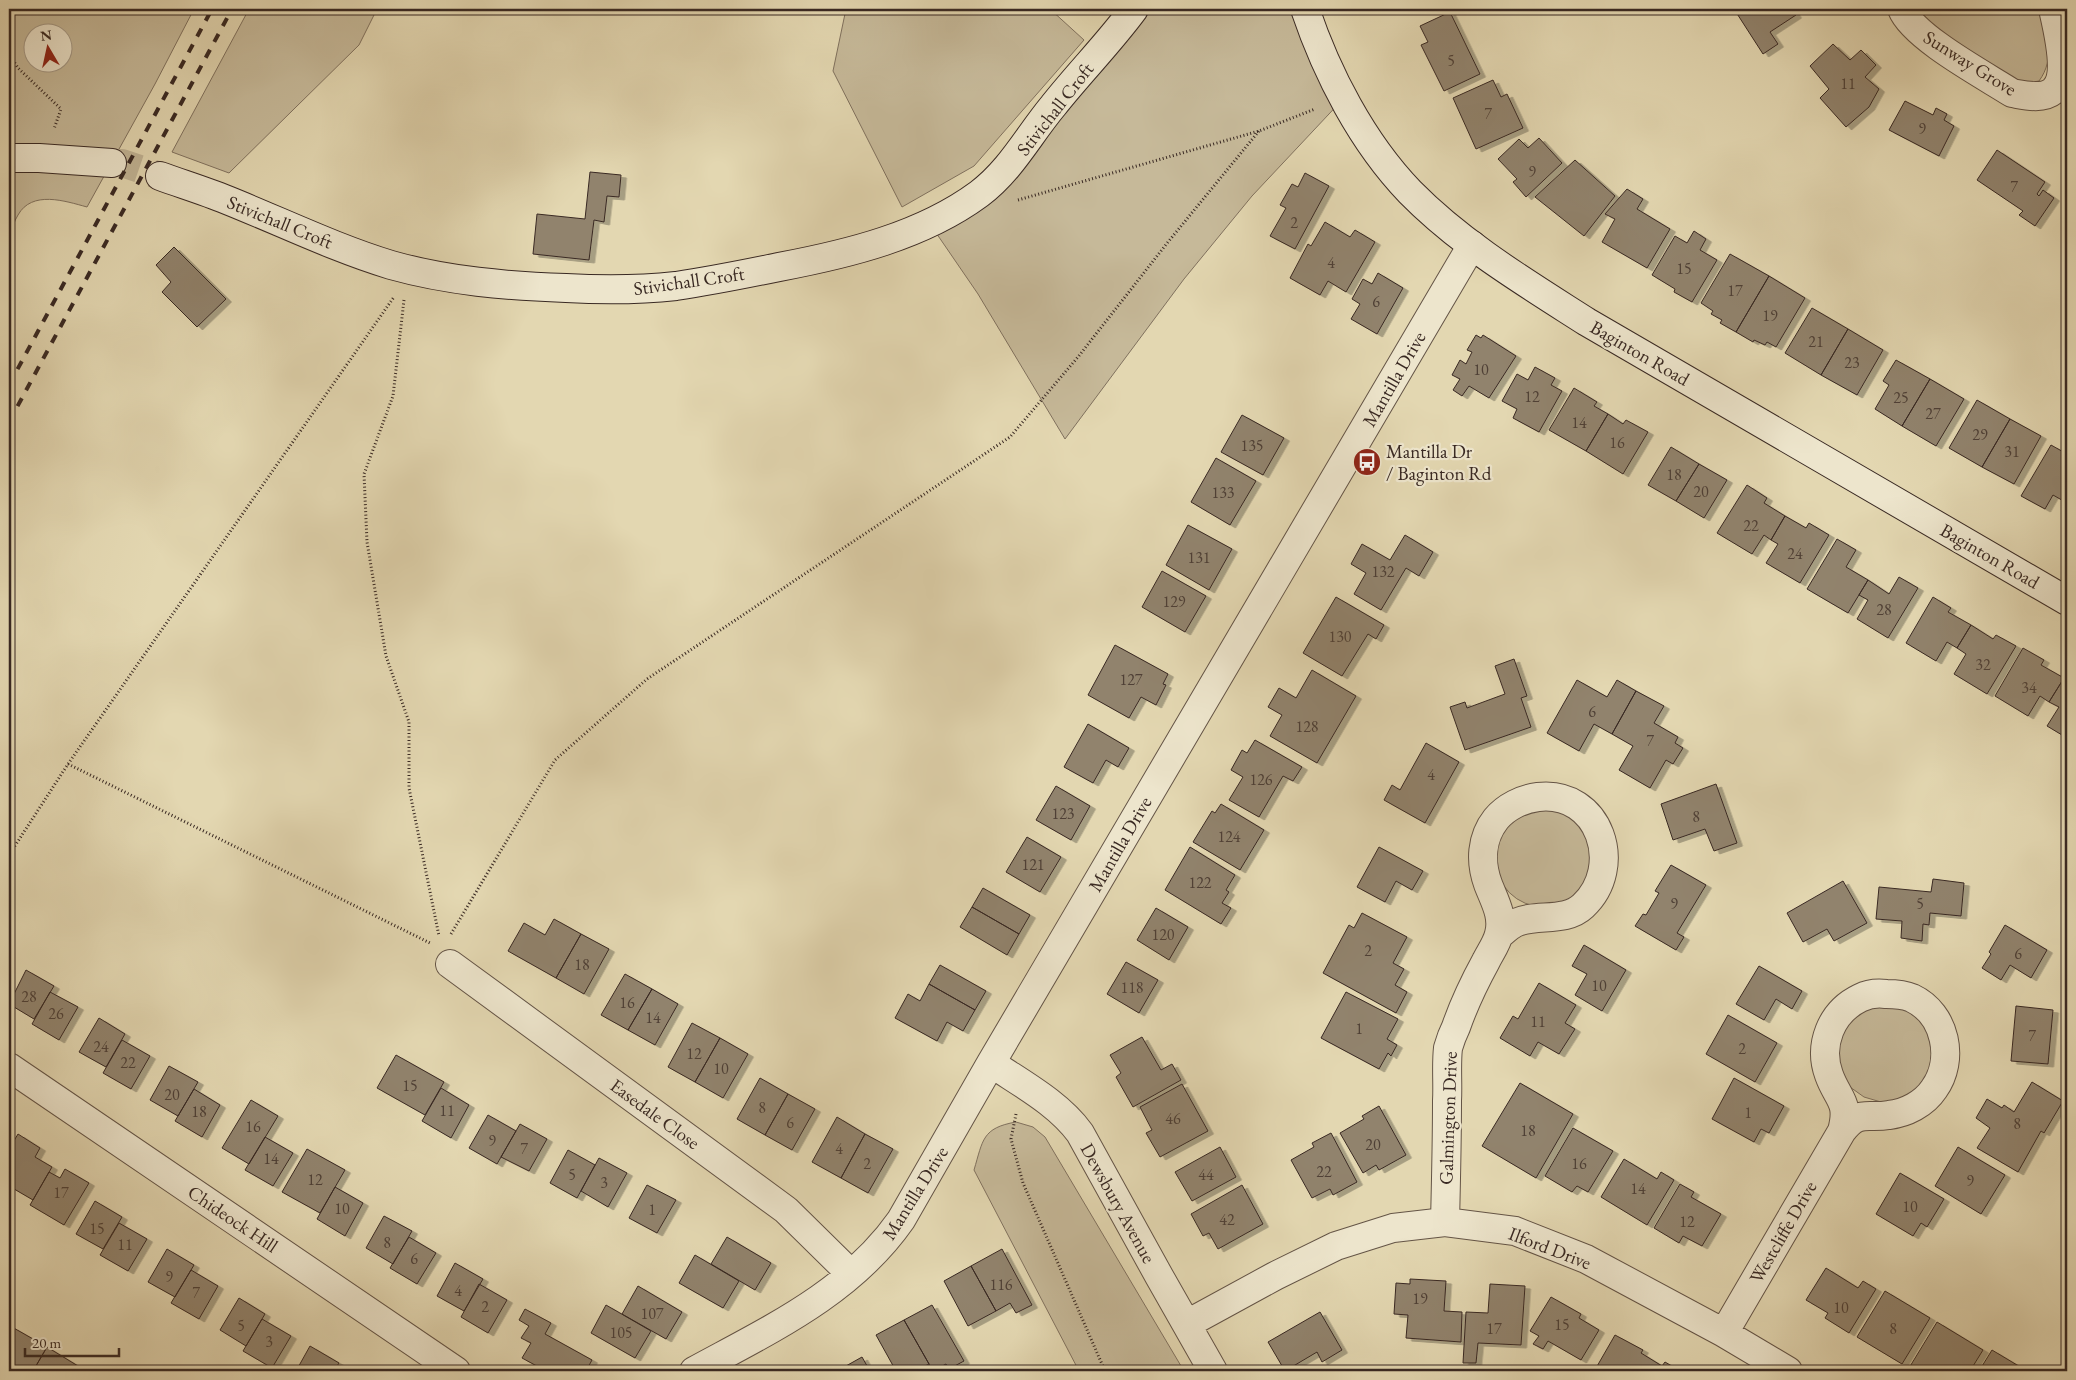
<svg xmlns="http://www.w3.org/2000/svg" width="2076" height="1380" font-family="'EB Garamond',serif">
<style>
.green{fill:#c6b999;stroke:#80715e;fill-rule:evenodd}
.building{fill:#91836d;stroke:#392923;filter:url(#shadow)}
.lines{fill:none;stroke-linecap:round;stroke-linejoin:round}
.secondary-tunnel{stroke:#c1b495;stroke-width:28;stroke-dasharray:28 14;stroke-linecap:butt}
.street-casing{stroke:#645446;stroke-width:30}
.secondary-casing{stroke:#392923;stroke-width:30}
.path{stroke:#392923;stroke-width:3;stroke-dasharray:1 2.5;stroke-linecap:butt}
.street{stroke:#ede5cc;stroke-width:28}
.secondary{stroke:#ede5cc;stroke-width:28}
.rail{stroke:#392923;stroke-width:4;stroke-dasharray:9 9;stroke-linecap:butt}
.labels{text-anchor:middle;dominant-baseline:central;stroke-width:4.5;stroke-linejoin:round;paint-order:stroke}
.number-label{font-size:16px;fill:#4f4036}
.street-label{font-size:19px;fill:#392923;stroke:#ede5cc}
.poi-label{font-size:19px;fill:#392923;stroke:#ede5cc;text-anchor:start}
</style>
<defs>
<filter id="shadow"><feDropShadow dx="5.5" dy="3" stdDeviation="0" flood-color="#0004"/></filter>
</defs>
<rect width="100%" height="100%" fill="#e3d7b1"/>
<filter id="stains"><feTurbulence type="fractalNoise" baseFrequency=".004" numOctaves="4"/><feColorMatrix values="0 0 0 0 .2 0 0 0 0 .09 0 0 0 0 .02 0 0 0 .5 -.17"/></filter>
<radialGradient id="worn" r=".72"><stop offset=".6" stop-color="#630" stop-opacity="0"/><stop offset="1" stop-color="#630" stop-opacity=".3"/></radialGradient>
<path class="green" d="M9 9H194L155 84 87 207C65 201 32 190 18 215 14 221 12 230 9 237ZM32 32H62V62H32Z
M249 9H377L359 45 229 173 172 152Z
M846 9H1050L1084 40 974 166 902 207 833 71Z
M1134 9H1305L1344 98 1252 196 1184 279 1065 439 978 294 930 224 954 210Z
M1913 9H2040C2046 34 2056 58 2039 81L2021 84 1934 29Z
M1495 858a49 49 0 1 1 98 0a49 49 0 1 1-98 0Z
M1878 1003 1909 1008 1932 1032 1934 1066 1915 1093 1898 1101 1881 1102 1864 1097 1850 1087 1840 1072 1836 1053 1847 1022Z
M1016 1122 1033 1127 1045 1137 1184 1371H1079L974 1170C983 1140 982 1128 1016 1122Z"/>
<path class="building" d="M1734 9H1792L1796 15 1770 32 1778 44 1763 54Z
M1450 12 1480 74 1444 91 1421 45 1428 42 1420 26Z
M1833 44 1850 60 1861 50 1876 65 1865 77 1879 89 1869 107 1846 127 1820 98 1829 89 1810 66Z
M1493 80 1501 97 1507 94 1523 128 1476 149 1453 98Z
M1905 101 1933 115 1936 108 1947 114 1944 120 1954 126 1939 156 1889 130Z
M1539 138 1562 163 1526 197 1513 182 1517 179 1498 159 1519 139 1528 148Z
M1997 150 2045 182 2037 194 2039 196 2043 190 2054 198 2035 226 2019 215 2023 211 1977 180Z
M1575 160 1615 196 1584 236 1535 197Z
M590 172 621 175 619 197 607 196 604 222 594 220 589 260 533 254 537 214 585 219Z
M1305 173 1329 186 1295 249 1270 236 1286 208 1280 205 1292 184 1298 187Z
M1627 189 1643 199 1637 209 1670 229 1647 268 1602 242 1615 219 1605 214Z
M1325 222 1350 237 1355 230 1375 242 1346 292 1328 281 1320 295 1290 278 1308 244 1311 246Z
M1694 231 1706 239 1700 250 1717 260 1692 302 1674 292 1675 289 1652 275 1675 236 1687 243Z
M174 247 226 299 197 327 162 292 171 282 156 265Z
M1730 254 1769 276 1736 332 1720 323 1722 320 1711 314 1713 311 1701 303Z
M1378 273 1403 288 1377 334 1351 319 1360 304 1352 299 1363 279 1372 284Z
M1769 276 1805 298 1776 347 1767 342 1765 345 1754 340 1753 342 1736 332Z
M1812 308 1848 329 1821 375 1785 353Z
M1848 329 1883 350 1857 395 1821 375Z
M1476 335 1481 338 1483 335 1516 356 1489 398 1469 386 1462 396 1453 390 1460 379 1452 375 1460 360 1466 364 1472 352 1467 350Z
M1896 360 1930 379 1902 426 1875 409 1889 385 1883 381Z
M1535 367 1555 378 1551 385 1562 391 1539 432 1513 418 1517 409 1502 401 1517 374 1528 380Z
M1930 379 1964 399 1936 446 1902 426Z
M1574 388 1597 402 1594 406 1608 414 1586 451 1549 430Z
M1977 400 2010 419 1982 467 1949 448Z
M1608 414 1623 424 1626 420 1648 432 1623 474 1586 451Z
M1242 415 1284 438 1263 475 1221 452Z
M2010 419 2041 436 2014 484 1982 467Z
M2051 445 2067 454V503L2053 495 2045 509 2021 496Z
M1671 447 1699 464 1676 501 1648 485Z
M1216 458 1256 481 1230 525 1191 502Z
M1699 464 1727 480 1704 518 1676 501Z
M1747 485 1767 498 1764 503 1785 516 1771 540 1764 535 1752 554 1717 533Z
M1785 516 1806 528 1809 523 1829 535 1800 583 1766 563 1778 544 1771 540Z
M1188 525 1232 549 1209 590 1166 565Z
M1405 535 1433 552 1419 576 1406 568 1381 610 1354 594 1366 573 1351 564 1362 544 1390 560Z
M1837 539 1856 550 1846 567 1868 580 1848 613 1807 589Z
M1162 571 1206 596 1185 632 1142 607Z
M1899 577 1918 588 1888 638 1857 619 1868 600 1859 595 1868 580 1889 594Z
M1336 597 1384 625 1376 639 1368 634 1342 676 1303 653Z
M1933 597 1951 608 1948 612 1971 625 1957 648 1947 642 1936 661 1906 643Z
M1971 625 1993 639 1996 635 2016 646 1987 694 1954 674 1966 654 1957 648Z
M1115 645 1168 674 1163 684 1166 685 1156 705 1141 697 1129 718 1088 695Z
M2023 648 2044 660 2041 665 2064 678 2049 702 2040 696 2028 716 1995 696Z
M1514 659 1527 696 1521 698 1531 727 1465 750 1450 707 1465 702 1467 708 1505 694 1495 666Z
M1312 670 1356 696 1317 763 1270 736 1282 715 1268 707 1279 688 1296 698Z
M2064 678 2067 680V738L2047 726 2059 707 2049 702Z
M1577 680 1607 697 1617 680 1636 691 1612 734 1594 724 1579 751 1547 733Z
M1636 691 1664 706 1654 723 1678 737 1675 743 1683 748 1673 764 1666 760 1650 788 1619 770 1633 746 1612 734Z
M1088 724 1129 748 1118 767 1106 760 1093 783 1064 767Z
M1255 740 1302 767 1293 781 1283 776 1259 817 1229 800 1243 777 1231 770 1242 750 1247 753Z
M1426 743 1459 762 1425 823 1384 800 1392 785 1400 790Z
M1716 784 1737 843 1714 851 1705 829 1673 840 1661 804Z
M1056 786 1090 806 1071 840 1036 820Z
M1221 804 1264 830 1240 870 1193 842 1212 811 1215 813Z
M1027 837 1061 857 1040 892 1006 872Z
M1190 847 1235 875 1226 890 1229 892 1222 903 1231 908 1221 924 1165 890Z
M1379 847 1423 871 1412 890 1396 881 1385 902 1357 887Z
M1671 865 1706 885 1677 933 1684 937 1676 950 1635 926 1643 914 1646 915 1659 893 1655 891Z
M1933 879 1964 883 1961 916 1930 913 1929 925 1923 924 1922 941 1901 938 1902 921 1876 919 1879 887 1931 892Z
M1843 881 1867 923 1834 941 1827 929 1803 942 1787 913Z
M983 888 1030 915 1019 934 972 907Z
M972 907 1019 934 1007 955 960 927Z
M1156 908 1188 927 1169 960 1137 940Z
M1362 913 1407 937 1393 963 1404 969 1395 985 1407 992 1396 1013 1323 973 1349 925 1354 928Z
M554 919 581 934 556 978 508 951 524 923 545 935Z
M2005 925 2047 950 2031 978 2010 965 2001 980 1982 968 1991 954 1989 952Z
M581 934 609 949 584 994 556 978Z
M1584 945 1626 970 1602 1011 1575 995 1587 974 1572 966Z
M1126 962 1158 980 1139 1013 1107 994Z
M940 965 986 991 975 1010 929 984Z
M1759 966 1802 991 1792 1009 1776 999 1764 1020 1736 1004Z
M26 970 54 986 34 1019 9 1004Z
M625 974 652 989 628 1030 601 1015Z
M1539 983 1576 1005 1565 1023 1575 1029 1559 1054 1538 1042 1530 1056 1500 1038 1513 1016 1518 1019Z
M929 984 975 1010 963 1031 947 1022 937 1041 895 1018 908 994 920 1001Z
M652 989 678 1004 655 1045 628 1030Z
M50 992 78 1007 59 1040 32 1024Z
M1346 992 1398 1019 1387 1039 1397 1045 1391 1056 1388 1053 1379 1069 1321 1038Z
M2016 1006 2053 1010 2048 1064 2011 1061Z
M1728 1015 1777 1043 1755 1082 1706 1054Z
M99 1018 125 1034 106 1067 79 1052Z
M692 1023 720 1038 695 1082 668 1067Z
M1142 1037 1161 1070 1172 1064 1181 1080 1133 1107 1116 1077 1121 1073 1110 1055Z
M720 1038 748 1054 723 1098 695 1082Z
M122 1040 150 1056 131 1089 103 1073Z
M396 1055 444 1082 425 1115 377 1088Z
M169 1066 198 1082 178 1116 150 1100Z
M760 1078 788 1094 765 1135 737 1119Z
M1734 1078 1784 1106 1769 1133 1761 1129 1754 1142 1712 1119Z
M2032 1082 2063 1101 2044 1133 2041 1131 2018 1172 1977 1148 1990 1128 1976 1118 1987 1099 2002 1108 2004 1105 2014 1112Z
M1520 1083 1573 1114 1536 1178 1482 1146Z
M1182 1084 1208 1131 1160 1157 1146 1133 1152 1130 1140 1107Z
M441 1088 469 1105 451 1138 422 1121Z
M194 1089 220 1105 202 1137 175 1121Z
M788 1094 815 1109 792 1150 765 1135Z
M251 1100 278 1116 249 1164 222 1148Z
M1379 1106 1406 1155 1379 1170 1376 1165 1363 1173 1340 1133 1364 1119 1362 1116Z
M488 1115 516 1131 497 1164 469 1148Z
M837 1117 865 1134 841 1178 812 1162Z
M520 1124 547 1139 529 1171 501 1157Z
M1573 1128 1613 1151 1588 1192 1577 1186 1572 1192 1545 1176Z
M1331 1133 1357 1182 1333 1195 1330 1189 1312 1198 1291 1160 1314 1147 1312 1143Z
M18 1134 40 1148 35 1157 52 1167 33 1200 9 1186V1149Z
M865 1134 893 1149 868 1193 841 1178Z
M265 1137 293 1153 273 1186 245 1170Z
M1220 1147 1236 1177 1192 1201 1175 1172Z
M1958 1147 2005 1175 1981 1214 1935 1186Z
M307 1149 345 1170 320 1213 282 1192Z
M568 1150 595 1165 577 1198 550 1183Z
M599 1158 627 1173 608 1207 581 1191Z
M1624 1159 1657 1179 1661 1172 1674 1180 1647 1225 1601 1197Z
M65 1169 89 1183 64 1225 30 1205 49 1172 60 1178Z
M1900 1173 1944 1199 1927 1227 1921 1223 1913 1236 1876 1214Z
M1680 1184 1694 1192 1691 1197 1721 1214 1702 1246 1683 1236 1679 1243 1654 1228Z
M647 1185 676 1200 657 1233 629 1218Z
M1242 1185 1263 1224 1218 1249 1209 1233 1203 1236 1191 1214Z
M335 1187 363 1203 345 1236 317 1219Z
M95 1201 122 1217 103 1249 76 1234Z
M384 1216 412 1231 393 1264 366 1248Z
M119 1223 147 1239 128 1271 100 1255Z
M409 1237 436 1253 417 1284 390 1268Z
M727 1237 771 1263 755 1290 711 1264Z
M167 1249 194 1265 175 1297 148 1282Z
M1002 1249 1032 1305 1016 1313 1010 1303 996 1311 971 1266Z
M695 1255 739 1281 723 1308 679 1283Z
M455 1263 483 1279 464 1311 437 1296Z
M971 1266 996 1311 968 1326 944 1281Z
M1826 1268 1858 1288 1863 1281 1876 1289 1849 1333 1825 1318 1828 1313 1806 1300Z
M191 1270 218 1286 199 1319 171 1303Z
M1410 1279 1446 1281 1444 1311 1462 1312 1461 1342 1406 1338 1408 1315 1394 1314 1396 1283 1410 1284Z
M479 1284 507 1300 488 1333 461 1317Z
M1490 1284 1525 1286 1521 1345 1478 1343 1476 1363H1463L1466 1312 1488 1313Z
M638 1286 682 1312 666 1339 622 1314Z
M1885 1291 1930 1318 1902 1364 1857 1337Z
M1551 1297 1581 1314 1579 1318 1599 1330 1581 1360 1548 1341 1543 1349 1533 1344 1539 1336 1530 1331Z
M239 1298 265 1314 246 1346 220 1330Z
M606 1305 651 1331 635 1358 591 1333Z
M932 1305 964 1361 949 1369 946 1364 933 1371 904 1320Z
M525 1309 551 1323 545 1334 592 1360 586 1371H546L522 1358 531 1343 521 1338 529 1326 519 1320Z
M1320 1312 1342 1350 1322 1362 1317 1352 1285 1371 1268 1342Z
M262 1319 291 1336 272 1368 243 1351Z
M904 1320 929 1364 915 1371H896L876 1335Z
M1937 1322 1983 1350 1970 1371H1915L1909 1368Z
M12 1327 47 1347 33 1371H13L9 1369V1332Z
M1615 1335 1643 1350 1641 1353 1662 1366 1665 1362 1677 1369 1675 1371H1601L1596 1368Z
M310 1346 339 1363 334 1371H296Z
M47 1347 78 1366 75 1371H33Z
M1992 1350 2027 1371H1979Z
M862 1357 870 1371H837Z"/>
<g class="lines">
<path class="secondary-tunnel" d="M112 163H122L160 176"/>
<defs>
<path id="street" d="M1902 9C1913 37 1984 75 2012 93 2024 95 2042 100 2053 91 2070 77 2057 27 2053 9
M450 964 786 1210 851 1274
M991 1063C1022 1084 1058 1103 1080 1133L1159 1276 1213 1371
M9 1067 456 1371
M1445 1222C1446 1182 1447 1142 1447 1101 1448 1084 1446 1065 1448 1048 1450 1041 1453 1033 1456 1027 1464 1004 1474 983 1486 961 1490 953 1497 943 1499 934 1504 916 1494 900 1488 884 1480 862 1481 838 1496 819 1506 807 1522 799 1538 797 1600 790 1625 867 1583 906 1565 923 1536 913 1515 923 1509 926 1504 931 1499 935
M1187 1324 1275 1276 1336 1246 1393 1228 1445 1222 1515 1231 1586 1259 1724 1333 1788 1371
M1724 1333 1842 1131C1850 1101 1838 1100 1829 1075 1818 1045 1831 1012 1860 998 1868 994 1878 993 1886 994 1894 994 1905 995 1912 998 1946 1014 1955 1060 1934 1089 1924 1104 1906 1113 1889 1115 1866 1119 1859 1109 1842 1131
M694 1371C769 1330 850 1293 901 1220L991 1063 1472 245"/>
<path id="secondary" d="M1305 9C1327 74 1362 142 1410 192 1461 244 1526 283 1587 322L2067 601
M9 158H39L112 163
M160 176C182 184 205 191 227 200 282 222 335 248 391 265 448 281 507 286 566 288 602 290 639 290 676 286 710 281 745 274 779 267 848 254 922 236 979 194 1011 170 1028 136 1053 106 1079 73 1109 43 1134 9"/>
</defs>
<use href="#street" class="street-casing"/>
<use href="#secondary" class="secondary-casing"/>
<path class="path" d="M9 54 18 68 61 109 54 129
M1018 200 1259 131 1315 109
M404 300 393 396 364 474 367 542 386 656 409 722V788L439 936
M68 764 430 943
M9 855 68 764 394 297
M451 934 555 760 647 679 1010 437 1078 357 1168 242 1259 131
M1016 1114 1011 1139 1023 1183 1105 1371"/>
<use href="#street" class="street"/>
<use href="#secondary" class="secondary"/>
<path class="rail" d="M9 385 212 9
M9 422 232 9"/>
</g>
<defs>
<symbol id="bus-disc" viewBox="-11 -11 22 22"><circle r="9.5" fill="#8f2418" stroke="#ede5cc"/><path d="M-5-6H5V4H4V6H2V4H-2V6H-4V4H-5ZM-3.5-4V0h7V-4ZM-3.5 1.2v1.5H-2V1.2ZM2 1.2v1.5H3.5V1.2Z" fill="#fff"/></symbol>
</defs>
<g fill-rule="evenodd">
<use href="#bus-disc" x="1351" y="446" width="32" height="32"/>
</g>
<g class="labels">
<g class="number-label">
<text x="1451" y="60">5</text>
<text x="1848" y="83">11</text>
<text x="1488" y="113">7</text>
<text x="1922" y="128">9</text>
<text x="1532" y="171">9</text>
<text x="2014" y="186">7</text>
<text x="1294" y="222">2</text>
<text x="1331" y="262">4</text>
<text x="1684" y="268">15</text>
<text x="1735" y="290">17</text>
<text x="1376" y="301">6</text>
<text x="1770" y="315">19</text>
<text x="1816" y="341">21</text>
<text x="1852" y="362">23</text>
<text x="1481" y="369">10</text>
<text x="1532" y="396">12</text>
<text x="1901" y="397">25</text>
<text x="1933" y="413">27</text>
<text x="1579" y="422">14</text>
<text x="1980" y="434">29</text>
<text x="1617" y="442">16</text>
<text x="1252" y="445">135</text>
<text x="2012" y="451">31</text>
<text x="1674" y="474">18</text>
<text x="1701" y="491">20</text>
<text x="1223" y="492">133</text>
<text x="1751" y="525">22</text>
<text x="1795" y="553">24</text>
<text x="1199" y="557">131</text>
<text x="1383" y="571">132</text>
<text x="1174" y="601">129</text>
<text x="1884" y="609">28</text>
<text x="1340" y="636">130</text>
<text x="1983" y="664">32</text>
<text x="1131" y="679">127</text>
<text x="2029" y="687">34</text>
<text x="1592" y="711">6</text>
<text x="1307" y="726">128</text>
<text x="1650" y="740">7</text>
<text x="1431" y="774">4</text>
<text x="1261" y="779">126</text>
<text x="1063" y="813">123</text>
<text x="1696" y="816">8</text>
<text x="1229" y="836">124</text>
<text x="1033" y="864">121</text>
<text x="1200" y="882">122</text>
<text x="1674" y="903">9</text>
<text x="1920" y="903">5</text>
<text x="1163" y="934">120</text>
<text x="1368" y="950">2</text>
<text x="2018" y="953">6</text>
<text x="582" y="964">18</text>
<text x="1599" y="985">10</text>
<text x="1132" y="987">118</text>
<text x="29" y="996">28</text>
<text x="627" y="1002">16</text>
<text x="56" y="1013">26</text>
<text x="653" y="1017">14</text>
<text x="1538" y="1021">11</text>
<text x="1359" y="1028">1</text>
<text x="2032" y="1035">7</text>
<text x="101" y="1046">24</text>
<text x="1742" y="1048">2</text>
<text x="694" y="1053">12</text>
<text x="128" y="1062">22</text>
<text x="721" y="1068">10</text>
<text x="410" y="1085">15</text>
<text x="172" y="1094">20</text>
<text x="762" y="1107">8</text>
<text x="447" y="1110">11</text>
<text x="199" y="1111">18</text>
<text x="1748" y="1112">1</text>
<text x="1173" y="1118">46</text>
<text x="790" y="1122">6</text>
<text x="2017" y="1123">8</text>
<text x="253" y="1126">16</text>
<text x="1528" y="1130">18</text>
<text x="492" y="1140">9</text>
<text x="1373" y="1144">20</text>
<text x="524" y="1148">7</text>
<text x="839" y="1148">4</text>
<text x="271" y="1158">14</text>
<text x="867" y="1163">2</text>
<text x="1579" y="1163">16</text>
<text x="1324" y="1171">22</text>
<text x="572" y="1174">5</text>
<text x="1206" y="1174">44</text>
<text x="315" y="1179">12</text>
<text x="1970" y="1180">9</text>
<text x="604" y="1182">3</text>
<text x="1638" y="1188">14</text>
<text x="61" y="1192">17</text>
<text x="1910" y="1206">10</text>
<text x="342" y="1208">10</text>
<text x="652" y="1209">1</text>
<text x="1227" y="1219">42</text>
<text x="1687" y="1221">12</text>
<text x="97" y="1228">15</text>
<text x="387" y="1242">8</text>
<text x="125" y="1244">11</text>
<text x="414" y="1258">6</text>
<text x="169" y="1276">9</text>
<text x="1001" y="1284">116</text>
<text x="458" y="1290">4</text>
<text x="196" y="1292">7</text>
<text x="1420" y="1298">19</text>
<text x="485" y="1306">2</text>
<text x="1841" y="1307">10</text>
<text x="652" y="1313">107</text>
<text x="1562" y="1324">15</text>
<text x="241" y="1325">5</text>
<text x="1494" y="1328">17</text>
<text x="1893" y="1328">8</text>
<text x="621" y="1332">105</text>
<text x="269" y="1341">3</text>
</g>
<g class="street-label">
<text transform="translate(1970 63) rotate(32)">Sunway Grove</text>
<text transform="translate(1055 109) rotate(-52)">Stivichall Croft</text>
<text transform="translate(280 222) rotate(22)">Stivichall Croft</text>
<text transform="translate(689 281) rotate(-8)">Stivichall Croft</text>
<text transform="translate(1640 353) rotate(30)">Baginton Road</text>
<text transform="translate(1394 379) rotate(-60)">Mantilla Drive</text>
<text transform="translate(1990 556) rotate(30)">Baginton Road</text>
<text transform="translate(1120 844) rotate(-60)">Mantilla Drive</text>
<text transform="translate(655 1114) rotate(36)">Easedale Close</text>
<text transform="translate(1448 1118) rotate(-88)">Galmington Drive</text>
<text transform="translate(915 1193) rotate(-58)">Mantilla Drive</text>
<text transform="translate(1118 1203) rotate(61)">Dewsbury Avenue</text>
<text transform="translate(233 1219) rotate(34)">Chideock Hill</text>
<text transform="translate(1783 1232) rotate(-60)">Westcliffe Drive</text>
<text transform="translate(1550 1248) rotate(21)">Ilford Drive</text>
</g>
<g class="poi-label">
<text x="1386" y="451">Mantilla Dr<tspan x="1386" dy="22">/ Baginton Rd</tspan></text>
</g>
</g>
<rect width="2076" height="1380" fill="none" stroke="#e3d7b1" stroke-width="30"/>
<rect x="10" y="10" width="2056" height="1360" fill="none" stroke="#392923" stroke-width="2.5"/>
<rect x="15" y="15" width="2046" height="1350" fill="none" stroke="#392923"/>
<g transform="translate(48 48) rotate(351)"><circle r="24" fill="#ede5cc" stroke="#a59a88"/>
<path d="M0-4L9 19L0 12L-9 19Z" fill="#8f2418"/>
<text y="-8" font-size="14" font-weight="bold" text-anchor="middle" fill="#392923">N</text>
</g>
<path d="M25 1348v8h94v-8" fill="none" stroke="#392923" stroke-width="2.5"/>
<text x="32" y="1348" font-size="15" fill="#392923" stroke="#ede5cc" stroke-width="4" paint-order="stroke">20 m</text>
<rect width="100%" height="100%" filter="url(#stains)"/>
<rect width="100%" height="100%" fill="url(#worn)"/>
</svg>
